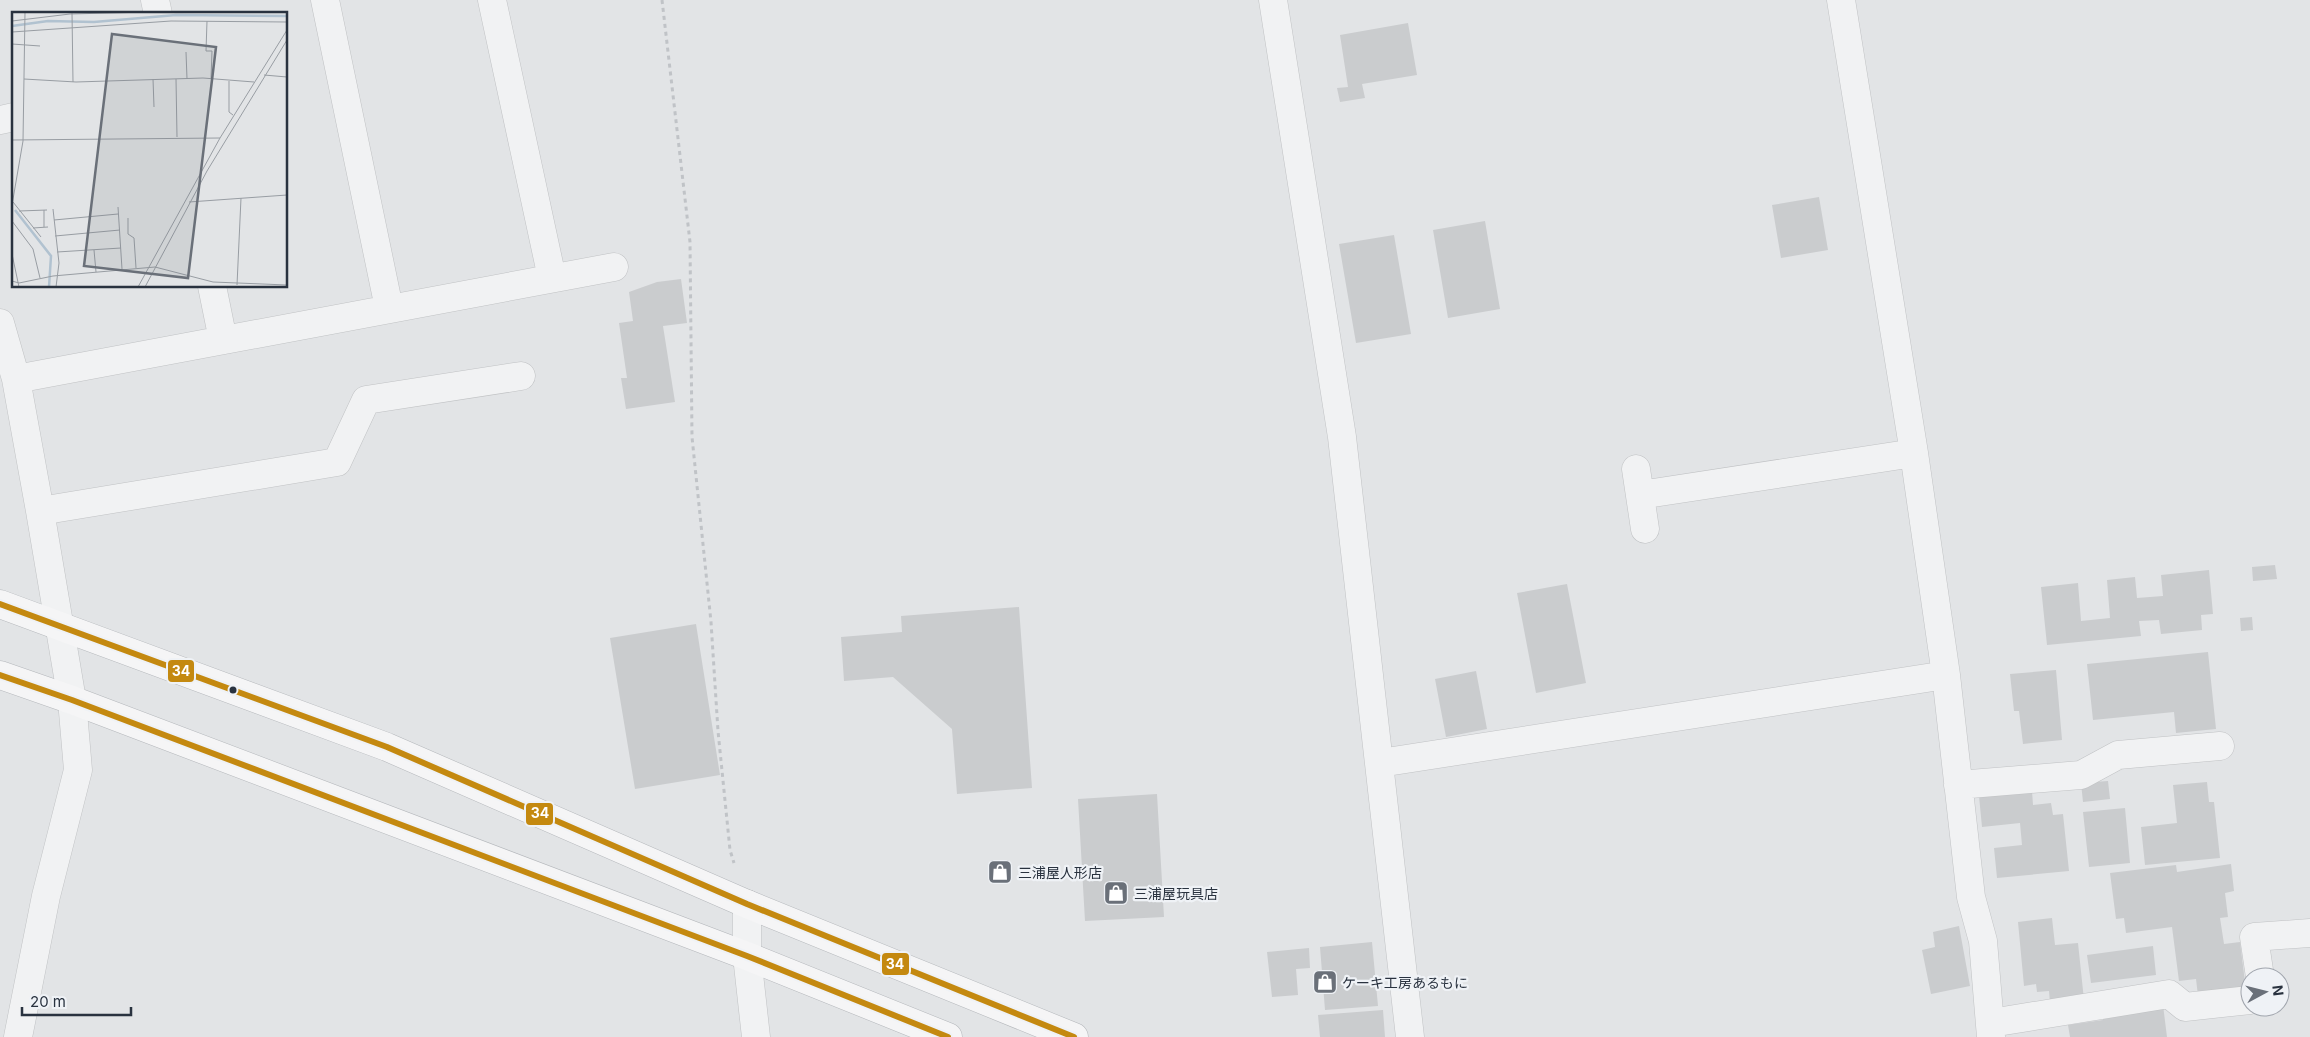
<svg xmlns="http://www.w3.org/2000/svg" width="2310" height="1037" font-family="Inter,'Noto Sans JP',sans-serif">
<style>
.building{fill:#caccce}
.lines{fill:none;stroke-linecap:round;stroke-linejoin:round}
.minor-casing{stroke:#c0c2c4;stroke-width:29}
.trunk-casing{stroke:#b4b7bb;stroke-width:29}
.path{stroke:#c0c3c7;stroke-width:3;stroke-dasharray:4 4;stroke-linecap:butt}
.minor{stroke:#f1f2f3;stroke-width:28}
.trunk{stroke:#f5f5f6;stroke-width:28}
.bus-1-casing{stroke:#eff2f6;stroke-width:10}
.bus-1{stroke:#c48910;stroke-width:6}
.bus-dot{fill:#29323f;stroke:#eff2f6;stroke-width:2}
.labels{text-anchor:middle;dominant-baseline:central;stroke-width:4.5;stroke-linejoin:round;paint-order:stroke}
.poi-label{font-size:14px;fill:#29323f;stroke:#eff2f6;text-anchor:start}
.inset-river{fill:none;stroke:#b1c2d0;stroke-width:2.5}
.inset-road{fill:none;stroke:#989da3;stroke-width:1}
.view{fill:#6a7079;fill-opacity:0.15;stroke:#6a7079;stroke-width:2.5}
.inset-edge{fill:none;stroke:#29323f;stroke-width:2.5}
.line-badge{stroke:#eff2f6;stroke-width:2}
.badge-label{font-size:14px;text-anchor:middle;font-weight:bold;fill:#fff}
</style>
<rect width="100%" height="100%" fill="#e2e4e6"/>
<path class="building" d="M1408 23 1417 75 1362 84 1365 98 1340 102 1337 88 1348 87 1340 35Z
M1819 197 1828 250 1781 258 1772 205Z
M1485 221 1500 309 1448 318 1433 230Z
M1394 235 1411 334 1356 343 1339 244Z
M681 279 687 323 663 326 675 402 626 409 621 378H627L619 323 633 321 629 292 657 282Z
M2275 565 2277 579 2253 581 2252 567Z
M2209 570 2213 614 2201 615 2202 630 2161 634 2159 620 2139 621 2141 636 2047 645 2041 587 2078 583 2081 621 2110 618 2107 580 2135 577 2137 598 2163 596 2161 575Z
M1567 584 1586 683 1536 693 1517 593Z
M1019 607 1032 788 957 794 952 729 893 677 844 681 841 637 902 632 901 616Z
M2252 617 2253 630 2241 631 2240 618Z
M696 624 720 775 635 789 610 638Z
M2208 652 2216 729 2176 733 2174 712 2093 720 2087 664Z
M2056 670 2062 740 2023 744 2019 711H2014L2010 674Z
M1476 671 1487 729 1446 737 1435 679Z
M2108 781 2110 799 2083 802 2081 783Z
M2207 782 2209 802H2214L2220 858 2145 865 2141 827 2177 823 2173 785Z
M2032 791 2033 805 2051 803 2053 815 2063 814 2069 871 1997 878 1994 848 2022 845 2020 823 1982 827 1979 796Z
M1157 794 1164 917 1085 921 1078 799Z
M2125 808 2130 863 2089 867 2083 812Z
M2231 864 2234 891 2225 893 2228 917 2220 918 2224 944 2240 942 2246 990 2198 996 2196 979 2179 981 2172 927 2126 933 2124 918 2116 919 2110 873 2176 865 2177 872Z
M2052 918 2055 945 2078 943 2084 1000 2050 1003 2049 991 2037 992 2036 984 2024 986 2018 922Z
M1959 926 1970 986 1931 994 1922 950 1935 947 1933 932Z
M1372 942 1378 1006 1325 1010 1320 947Z
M2153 946 2156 975 2091 983 2087 955Z
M1309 948 1310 968 1296 969 1298 995 1272 997 1267 952Z
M2163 1005 2167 1037H2070L2068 1025 2103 1020 2102 1013Z
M1383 1010 1385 1037H1320L1318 1015Z"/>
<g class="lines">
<defs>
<path id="minor" d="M155 0 158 14
M325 0 389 308
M492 0 552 278
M1273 0 1342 437 1410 1037
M1841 0 1914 453 1946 675 1971 897 1983 941 1991 1037
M0 120 14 117
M212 286 223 340
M0 323 16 379 40 511 72 700 78 770 46 896 18 1037
M16 379 614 267
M1636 469 1645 529
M1640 495 1914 453
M40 511 337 462 366 400 521 376
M1380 763 1946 675
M1958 785 2081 775 2118 755 2220 746
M747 904V956L756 1037
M2260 977 2254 937 2310 933
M1991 1023 2169 994 2185 1007 2250 1000"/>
<path id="trunk" d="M0 604 387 747 747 904 1074 1037
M0 675 72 700 747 956 948 1037"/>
</defs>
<use href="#minor" class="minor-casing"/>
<use href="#trunk" class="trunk-casing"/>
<path class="path" d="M662 0 690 242 692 437 711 622 718 731 730 850 734 863"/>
<use href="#minor" class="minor"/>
<use href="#trunk" class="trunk"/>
<defs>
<path id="bus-1" d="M0 604 387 747 747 904 1074 1037
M0 675 72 700 747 956 948 1037"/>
</defs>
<use href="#bus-1" class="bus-1-casing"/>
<use href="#bus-1" class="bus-1"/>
</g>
<defs>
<symbol id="shop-square" viewBox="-11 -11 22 22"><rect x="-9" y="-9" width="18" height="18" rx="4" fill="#6a7079" stroke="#eff2f6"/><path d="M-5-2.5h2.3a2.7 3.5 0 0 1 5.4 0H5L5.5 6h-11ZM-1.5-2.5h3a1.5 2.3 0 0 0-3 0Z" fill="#fff"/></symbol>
</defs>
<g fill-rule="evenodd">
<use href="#shop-square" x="986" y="858" width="28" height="28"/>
<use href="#shop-square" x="1102" y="879" width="28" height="28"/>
<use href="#shop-square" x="1311" y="968" width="28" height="28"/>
</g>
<circle class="bus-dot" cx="233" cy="690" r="4.5"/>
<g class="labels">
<g class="poi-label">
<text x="1018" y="872">三浦屋人形店</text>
<text x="1134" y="893">三浦屋玩具店</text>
<text x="1342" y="982">ケーキ工房あるもに</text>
</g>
</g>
<g transform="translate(12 12)">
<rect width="275" height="275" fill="#e2e4e6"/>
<path class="inset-river" d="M0 14 36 9 82 10 164 3 275 4M3 198 39 244 37 275"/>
<path class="inset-road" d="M60 1 61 70M0 9 58 2 136 0M195 9 194 39H200L199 67M0 20 159 9 275 10M0 32 28 34M174 40 175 67M252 63 275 65M12 67 64 70 191 66 242 70M141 67 142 95M164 67 165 125M217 69V100L221 103M0 128 208 126M1 190 29 225M177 190 275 183M0 193 11 129 13 0M106 195 110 257M41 197 47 251 44 275M32 198V215M7 199 35 198M116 206V222L122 226 124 256M42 208 106 202M0 209 21 237 28 266M21 216 36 215M43 224 108 218M82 238 84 260M45 240 109 236M0 242 7 275M0 269 7 271 41 264 143 255 201 270 275 273M225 273 229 186M126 275 208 126 275 18M133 275 195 159 275 28"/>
<path class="view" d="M100 22 204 35 176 266 72 254Z"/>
<rect width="275" height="275" class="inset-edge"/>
</g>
<g class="line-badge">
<rect x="167" y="659" width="28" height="24" rx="5" fill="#c48910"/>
<rect x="525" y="802" width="29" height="24" rx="5" fill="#c48910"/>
<rect x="881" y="952" width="29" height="24" rx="5" fill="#c48910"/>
</g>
<g class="badge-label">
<text x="181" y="676">34</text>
<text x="540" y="818">34</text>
<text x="895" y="969">34</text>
</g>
<g transform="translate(2265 992) rotate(83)"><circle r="24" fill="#eff2f6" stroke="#a0a5ad"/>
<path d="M0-4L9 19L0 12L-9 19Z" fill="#6a7079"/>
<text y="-8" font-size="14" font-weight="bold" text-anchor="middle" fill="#29323f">N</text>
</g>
<path d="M22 1007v8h109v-8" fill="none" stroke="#29323f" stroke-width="2.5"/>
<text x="30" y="1007" font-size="15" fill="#29323f" stroke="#eff2f6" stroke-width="4" paint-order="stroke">20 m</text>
</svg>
